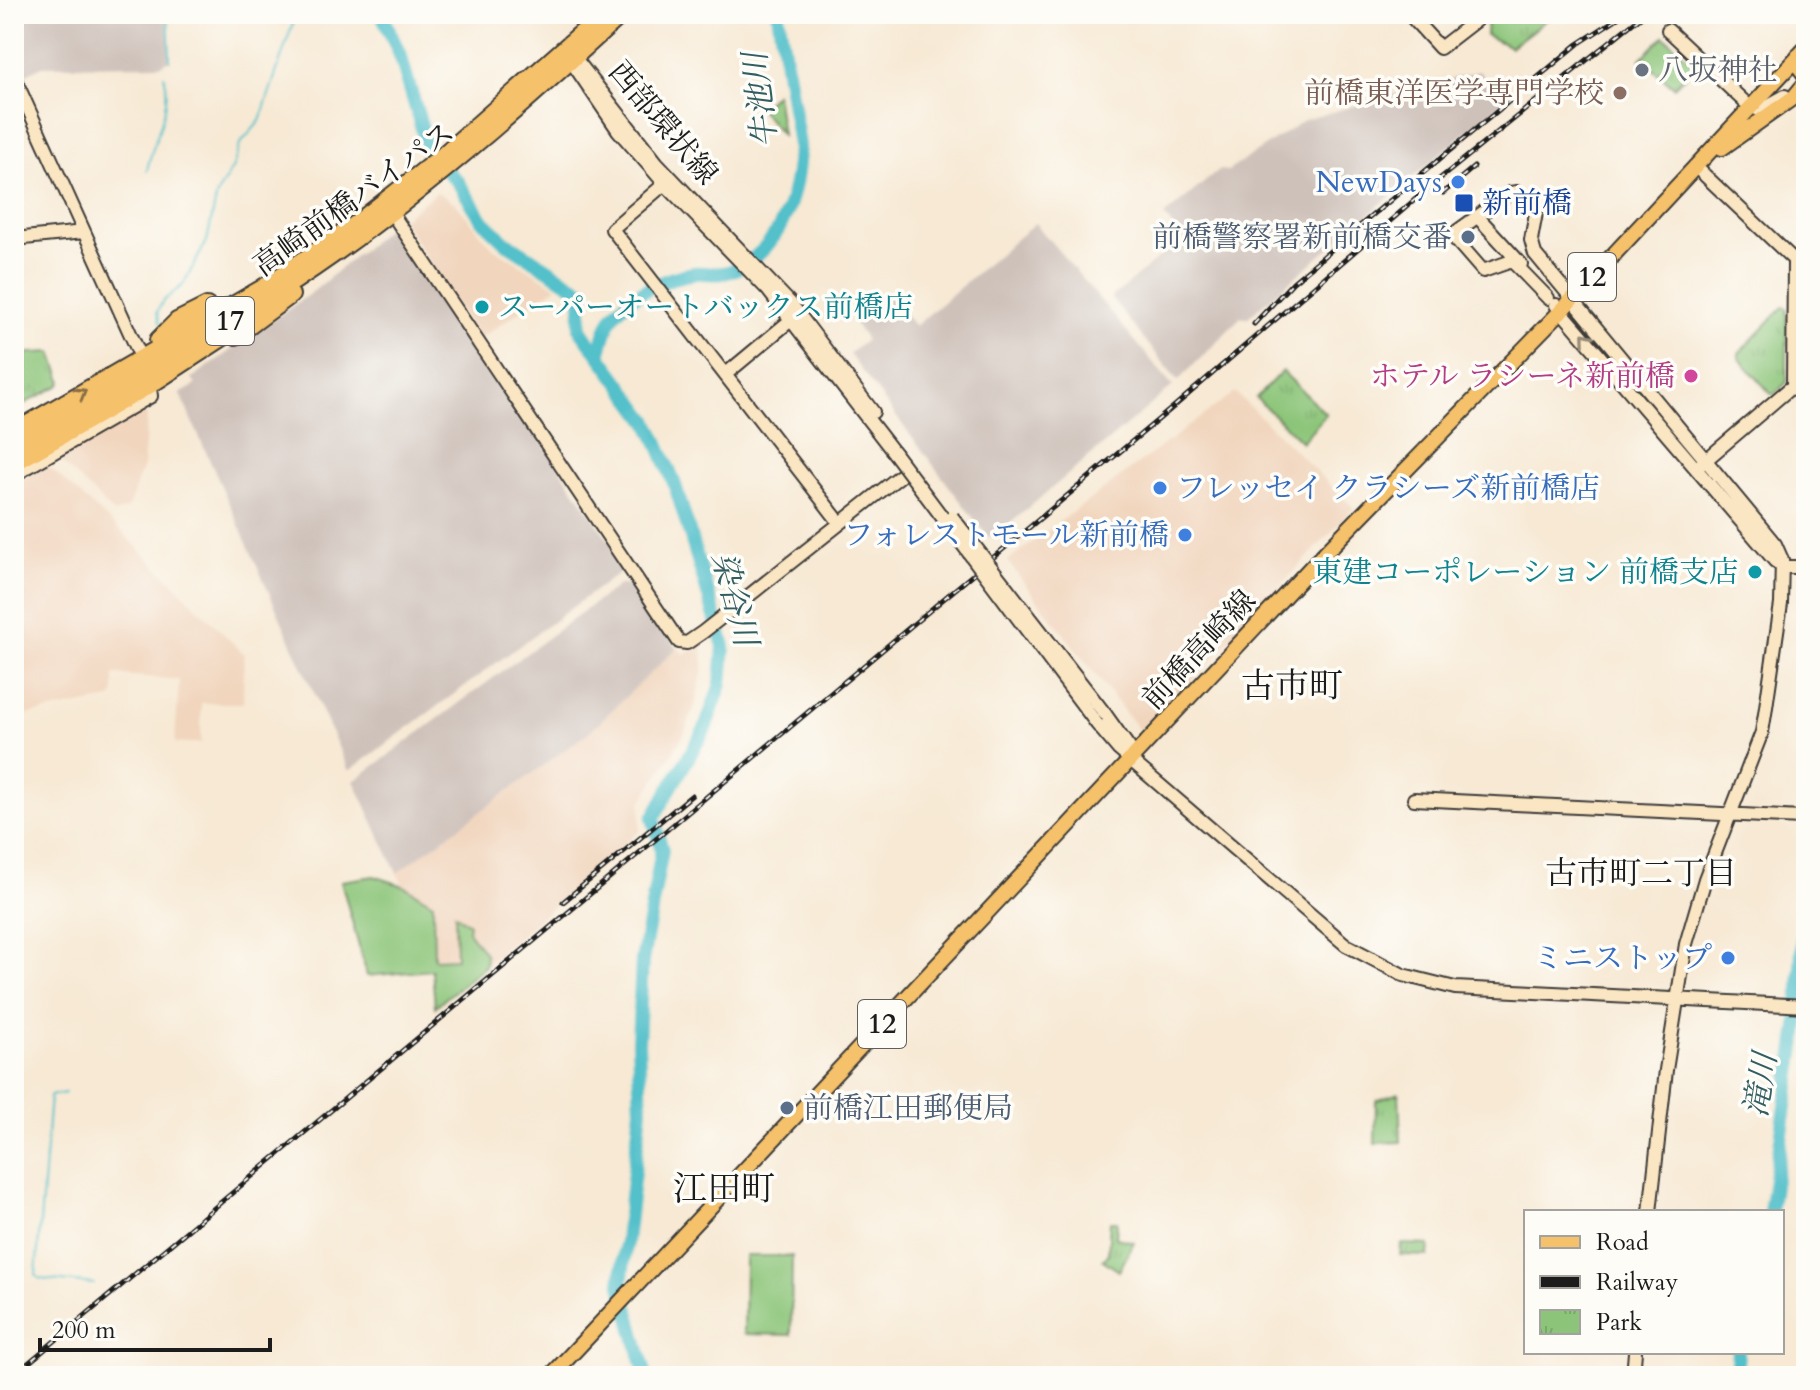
<svg xmlns="http://www.w3.org/2000/svg" width="1820" height="1390" font-family="Cardo,'Noto Serif JP',serif">
<style>
.built{fill:#f1d5bd}
.industrial{fill:#cec1ba}
.grass{fill:#8cc579;stroke:#54704a;stroke-width:2}
.park{fill:url(#park-tufts);stroke:#54704a;stroke-width:2}
.lines{fill:none;stroke-linecap:round;stroke-linejoin:round}
.stream{stroke:#52c0ca;stroke-width:2}
.river{stroke:#52c0ca;stroke-width:14}
.secondary-casing{stroke:#3d3b38;stroke-width:16}
.primary-casing{stroke:#3d3b38;stroke-width:18}
.highway-casing{stroke:#3d3b38;stroke-width:20}
.secondary{stroke:#fbe6c4;stroke-width:12}
.primary{stroke:#f5c16b;stroke-width:14}
.highway{stroke:#f5c16b;stroke-width:16}
.rail-casing{stroke:#1c1c1c;stroke-width:5}
.rail{stroke:#fdfcf7;stroke-width:2;stroke-dasharray:6;stroke-linecap:butt}
.secondary-bridge-casing{stroke:#3d3b38;stroke-width:16;stroke-linecap:butt}
.secondary-bridge{stroke:#fbe6c4;stroke-width:12}
.oneway{stroke:#978b78}
.oneway2{stroke:#886e44}
.worship-dot{fill:#6b7280;stroke:#fdfcf7;stroke-width:3}
.education-dot{fill:#8d6e63;stroke:#fdfcf7;stroke-width:3}
.shop-dot{fill:#3f7fe0;stroke:#fdfcf7;stroke-width:3}
.transit-dot{fill:#1a4fb4;stroke:#fdfcf7;stroke-width:3}
.service-dot{fill:#5c6f8a;stroke:#fdfcf7;stroke-width:3}
.culture-dot{fill:#0f9aa8;stroke:#fdfcf7;stroke-width:3}
.hotel-dot{fill:#d1479c;stroke:#fdfcf7;stroke-width:3}
.labels{text-anchor:middle;dominant-baseline:central;stroke-width:7;stroke-linejoin:round;paint-order:stroke}
.shield{fill:#fdfcf7;stroke:#605f5e;stroke-width:2}
.shield-label{font-size:28px;font-weight:bold;fill:#1c1c1c}
.worship-label{font-size:30px;fill:#5b616d;stroke:#fdfcf7;text-anchor:start}
.education-label{font-size:30px;fill:#785e54;stroke:#fdfcf7;text-anchor:end}
.street-label{font-size:30px;fill:#1c1c1c;stroke:#fdfcf7}
.shop-label{font-size:30px;fill:#366cbe;stroke:#fdfcf7;text-anchor:end}
.transit-label{font-size:30px;fill:#164399;stroke:#fdfcf7;text-anchor:start}
.service-label{font-size:30px;fill:#4e5e75;stroke:#fdfcf7;text-anchor:end}
.culture-label{font-size:30px;fill:#0d838f;stroke:#fdfcf7;text-anchor:start}
.hotel-label{font-size:30px;fill:#b23c85;stroke:#fdfcf7;text-anchor:end}
.water-label{font-size:32px;font-style:italic;fill:#325e62;stroke:#fdfcf7}
.neighbourhood-label{font-size:32px;fill:#1c1c1c;stroke:#fdfcf7}
.quarter-label{font-size:34px;fill:#1c1c1c;stroke:#fdfcf7}
</style>
<defs>
<pattern id="park-tufts" width="24" height="20" patternUnits="userSpaceOnUse" patternTransform="scale(2)"><rect width="24" height="20" fill="#8cc579"/><path d="M3 7l-1-3M5 7V3M7 7l1-3M15 17l-1-3M17 17v-4M19 17l1-3" fill="none" stroke="#78a968"/></pattern>
</defs>
<rect width="100%" height="100%" fill="#fdfcf7"/>
<filter id="ink" filterUnits="userSpaceOnUse"><feTurbulence type="fractalNoise" baseFrequency=".0125" numOctaves="2"/><feDisplacementMap in="SourceGraphic" scale="16" xChannelSelector="R" yChannelSelector="G"/><feConvolveMatrix kernelMatrix="1 2 1 2 8 2 1 2 1" color-interpolation-filters="sRGB"/></filter>
<filter id="wash" filterUnits="userSpaceOnUse"><feTurbulence type="fractalNoise" baseFrequency=".006" numOctaves="4" result="noise"/><feDisplacementMap in="SourceGraphic" scale="32" xChannelSelector="R" yChannelSelector="G"/><feGaussianBlur stdDeviation="1.8" result="paint"/><feColorMatrix in="noise" values="0 0 0 0 0 0 0 0 0 0 0 0 0 0 0 0 0 1.4 0 .05"/><feComposite in="paint" operator="in"/></filter>
<g filter="url(#wash)">
<rect width="100%" height="100%" fill="#f7e9d4"/>
<path class="built" d="M437 192 455 203 493 248 557 287 479 339 402 219Z
M1235 392 1354 508 1146 729H1138L1007 561Z
M142 410 147 416 143 466 128 508 114 513 57 458Z
M47 465 128 538 244 654 243 703H201V743H175L179 680 114 674V695L110 699 14 717V484Z
M702 641 703 668 695 705 683 736 641 802 640 831 485 966 486 955 456 915 457 958 433 959 435 907 404 886 397 873 589 732 677 648 684 654Z"/>
<path class="industrial" d="M14 14H167L169 60 161 65 42 66 21 77 14 63Z
M1479 71 1504 100 1247 318 1241 317 1178 381 1111 298 1182 238 1164 216 1219 170 1228 171 1304 120Z
M1035 223 1173 386 994 537 987 536 849 354 866 340 855 324 888 295 915 326Z
M393 224 627 567 349 771 180 394 196 385 192 378 315 290Z
M619 585H636L677 648 589 732 397 873 354 781Z"/>
<path class="grass" d="M374 876 404 886 433 903 434 959 456 958 455 914 469 924 468 931 486 955 485 966 435 1007 432 970 367 976 341 881Z
M745 1256H792L791 1335 744 1334Z"/>
<path class="park" d="M1493 14H1551L1552 16 1510 47 1486 35 1487 19Z
M1664 36 1692 62V69L1674 87 1641 59Z
M776 93 782 135 760 109Z
M1783 307 1787 308V382L1775 394H1771L1739 358V353Z
M52 352 62 381 60 385 14 409V354Z
M1282 371 1326 414 1302 442 1256 398Z
M1399 1093 1401 1142 1375 1143 1376 1101Z
M1110 1221H1117L1116 1238 1134 1242 1119 1271 1103 1260 1108 1255Z
M1401 1244 1429 1245 1428 1256 1400 1255Z"/>
<g class="lines">
<path class="stream" d="M168 14 170 60
M147 171C152 141 174 105 164 75
M160 323 157 312 163 301 183 285 207 241 217 194 233 167 240 144 260 121 296 14
M65 1093 50 1096 36 1275 40 1279 94 1284"/>
<path class="river" d="M382 14 400 55 429 152 458 182 483 221 505 242 582 291 580 329 647 420 657 441 675 485 724 646 721 684 705 729 653 818 662 850 642 961 638 1043 641 1110 621 1285 646 1376
M599 354C603 343 605 330 611 320 624 295 669 277 694 273 706 272 720 276 731 271 782 251 798 194 799 145L778 14
M1770 1212 1798 1027 1806 870
M1736 1376 1738 1352"/>
</g>
</g>
<g filter="url(#ink)">
<g class="lines">
<defs>
<path id="secondary" d="M1409 14 1440 48 1484 14
M1668 30 1750 107 1760 110 1785 96
M571 53 657 163 791 304 873 412
M567 55 618 130 665 184 768 290 895 454
M14 77 144 364
M1695 166 1794 260 1806 261
M669 180 612 229 840 523
M391 212 679 642 687 643 703 632 900 476
M1477 216 1521 264
M14 239 84 232
M1548 298 1512 261 1483 271 1456 240V232L1510 193 1517 192 1536 213 1531 240 1535 254 1775 544 1782 560 1781 604 1765 714 1762 732 1705 879 1686 944 1666 1070 1650 1212
M1556 305 1775 561 1782 567H1806
M726 374 797 315
M1793 387 1794 260
M1700 465 1789 389 1806 387
M14 475 151 396 149 381
M1105 714 1130 749 1132 759
M1097 724 1119 750 1346 945 1403 975 1455 988 1806 1006
M1414 799 1802 818
M1633 1376 1635 1352"/>
<path id="primary" d="M1798 56 1799 67 1806 76
M1722 148 1794 97 1804 85
M551 1376 1320 558 1561 311 1806 48"/>
<path id="highway" d="M236 336 291 295
M158 340 177 321 207 306
M14 432 261 289 353 226 443 155 603 14
M14 448C123 385 234 325 337 252 438 181 531 97 622 14
M14 463 150 385 242 325"/>
</defs>
<use href="#secondary" class="secondary-casing"/>
<use href="#primary" class="primary-casing"/>
<use href="#highway" class="highway-casing"/>
<use href="#secondary" class="secondary"/>
<use href="#primary" class="primary"/>
<use href="#highway" class="highway"/>
<defs>
<path id="rail" d="M1443 193 1474 167
M1254 324 1293 282 1424 172 1578 44 1624 14
M563 902 692 795
M14 1375 1177 404 1432 185 1644 14"/>
</defs>
<use href="#rail" class="rail-casing"/>
<use href="#rail" class="rail"/>
<defs>
<path id="secondary-bridge" d="M895 454 1097 724
M952 517 1105 714"/>
</defs>
<use href="#secondary-bridge" class="secondary-bridge-casing"/>
<use href="#secondary-bridge" class="secondary-bridge"/>
</g>
<defs><path id="oneway-chevron" d="M-2-3.5L2.5 0L-2 3.5" fill="none" stroke-width="1.6" stroke-linecap="round" stroke-linejoin="round" transform="scale(2)"/></defs>
<use class="oneway" href="#oneway-chevron" transform="translate(1586 338) rotate(-130)"/>
<use class="oneway2" href="#oneway-chevron" transform="translate(81 393) rotate(-31)"/>
</g>
<circle class="worship-dot" cx="1642" cy="70" r="8"/>
<circle class="education-dot" cx="1620" cy="93" r="8"/>
<g class="shop-dot">
<circle cx="1458" cy="182" r="8"/>
<circle cx="1160" cy="488" r="8"/>
<circle cx="1185" cy="535" r="8"/>
<circle cx="1728" cy="958" r="8"/>
</g>
<rect class="transit-dot" x="1454" y="193" width="20" height="20" rx="4"/>
<g class="service-dot">
<circle cx="1468" cy="237" r="8"/>
<circle cx="787" cy="1108" r="8"/>
</g>
<g class="culture-dot">
<circle cx="482" cy="307" r="8"/>
<circle cx="1755" cy="572" r="8"/>
</g>
<circle class="hotel-dot" cx="1691" cy="376" r="8"/>
<g class="labels">
<g class="shield">
<rect x="1568" y="253" width="48" height="48" rx="6"/>
<rect x="206" y="297" width="48" height="48" rx="6"/>
<rect x="858" y="1000" width="48" height="48" rx="6"/>
</g>
<g class="shield-label">
<text x="1592" y="277">12</text>
<text x="230" y="321">17</text>
<text x="882" y="1024">12</text>
</g>
<g class="worship-label">
<text x="1658" y="70">八坂神社</text>
</g>
<g class="education-label">
<text x="1604" y="93">前橋東洋医学専門学校</text>
</g>
<g class="street-label">
<text transform="translate(663 123) rotate(50)">西部環状線</text>
<text transform="translate(354 199) rotate(-36)">高崎前橋バイパス</text>
<text transform="translate(1199 650) rotate(-47)">前橋高崎線</text>
</g>
<g class="shop-label">
<text x="1442" y="182">NewDays</text>
<text x="1176" y="488" text-anchor="start">フレッセイ クラシーズ新前橋店</text>
<text x="1169" y="535">フォレストモール新前橋</text>
<text x="1712" y="958">ミニストップ</text>
</g>
<g class="transit-label">
<text x="1482" y="203">新前橋</text>
</g>
<g class="service-label">
<text x="1452" y="237">前橋警察署新前橋交番</text>
<text x="803" y="1108" text-anchor="start">前橋江田郵便局</text>
</g>
<g class="culture-label">
<text x="498" y="307">スーパーオートバックス前橋店</text>
<text x="1739" y="572" text-anchor="end">東建コーポレーション 前橋支店</text>
</g>
<g class="hotel-label">
<text x="1675" y="376">ホテル ラシーネ新前橋</text>
</g>
<g class="water-label">
<text transform="translate(761 100) rotate(-97)">牛池川</text>
<text transform="translate(734 599) rotate(75)">染谷川</text>
<text transform="translate(1761 1085) rotate(-81)">滝川</text>
</g>
<g class="neighbourhood-label">
<text x="1641" y="874">古市町二丁目</text>
</g>
<g class="quarter-label">
<text x="1292" y="686">古市町</text>
<text x="724" y="1189">江田町</text>
</g>
</g>
<rect width="1820" height="1390" fill="none" stroke="#fdfcf7" stroke-width="48"/>
<rect x="1524" y="1210" width="260" height="144" fill="#fdfcf7" stroke="#a3a29f" stroke-width="2"/>
<rect x="1540" y="1236" width="40" height="12" fill="#f5c16b" stroke="#a3a29f" stroke-width="2"/>
<text x="1596" y="1250" font-size="24" fill="#1c1c1c">Road</text>
<rect x="1540" y="1276" width="40" height="12" fill="#1c1c1c" stroke="#a3a29f" stroke-width="2"/>
<text x="1596" y="1290" font-size="24" fill="#1c1c1c">Railway</text>
<rect x="1540" y="1310" width="40" height="24" fill="url(#park-tufts)" stroke="#a3a29f" stroke-width="2"/>
<text x="1596" y="1330" font-size="24" fill="#1c1c1c">Park</text>
<path d="M40 1338v12h230v-12" fill="none" stroke="#1c1c1c" stroke-width="4"/>
<text x="52" y="1338" font-size="24" fill="#1c1c1c" stroke="#fdfcf7" stroke-width="6" paint-order="stroke">200 m</text>
</svg>
